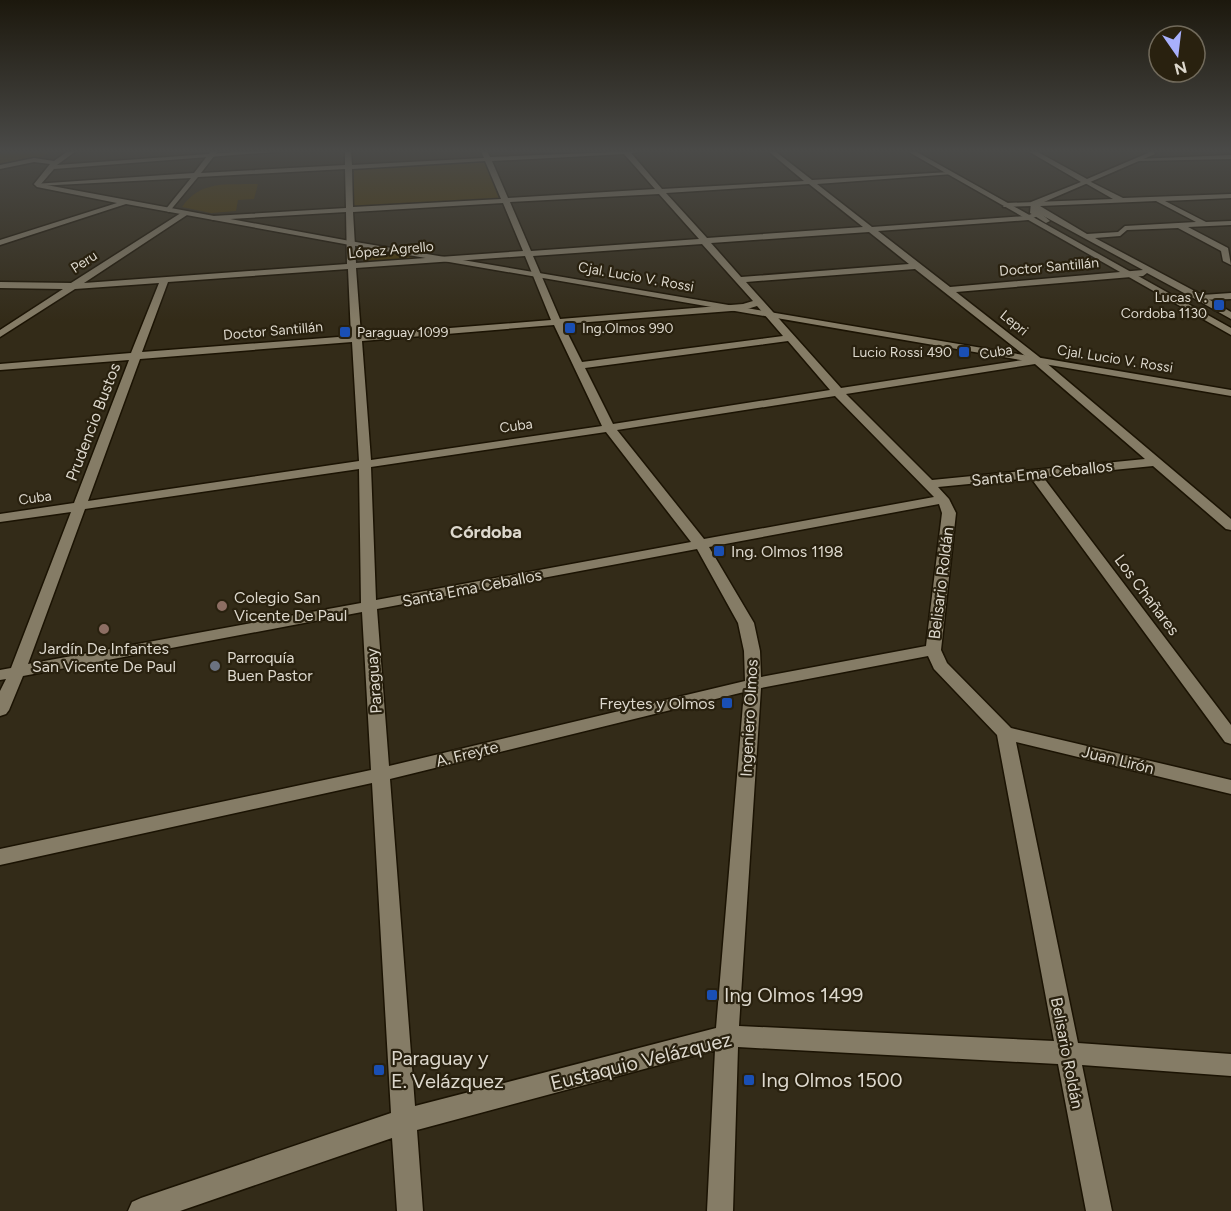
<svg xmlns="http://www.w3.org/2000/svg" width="1231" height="1211" font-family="Figtree,sans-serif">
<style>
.green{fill:#493704}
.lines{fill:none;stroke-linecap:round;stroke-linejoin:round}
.street-casing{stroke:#1b1303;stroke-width:3}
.secondary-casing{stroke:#1b1303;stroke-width:3}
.street{fill:#857c66;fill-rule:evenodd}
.secondary{fill:#857c66;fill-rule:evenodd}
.transit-dot{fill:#1a4fb4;stroke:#29210f;stroke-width:2}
.education-dot{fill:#8d6e63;stroke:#29210f;stroke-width:2}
.worship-dot{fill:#6b7280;stroke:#29210f;stroke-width:2}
.labels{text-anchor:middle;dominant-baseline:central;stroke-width:4.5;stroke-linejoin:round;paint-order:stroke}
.far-street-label{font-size:14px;fill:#ddd8cd;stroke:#29210f}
.far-poi-label{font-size:14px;fill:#ddd8cd;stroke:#29210f;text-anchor:end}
.street-label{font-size:16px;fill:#ddd8cd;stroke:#29210f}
.poi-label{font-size:16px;fill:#ddd8cd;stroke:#29210f;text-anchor:start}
.neighbourhood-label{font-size:18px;font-weight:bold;fill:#ddd8cd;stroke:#29210f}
.near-poi-label{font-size:20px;fill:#ddd8cd;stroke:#29210f;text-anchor:start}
.near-street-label{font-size:20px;fill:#ddd8cd;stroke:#29210f}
</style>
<rect width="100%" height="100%" fill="#332b18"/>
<path class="green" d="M0 151H54L36 159 0 165Z
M484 161 499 199 354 208V168Z
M258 184 254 199 238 200 236 211 211 213 182 207C201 180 226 185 258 184Z
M368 249 423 258 364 261 361 252Z"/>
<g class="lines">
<defs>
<path id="street" d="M211 151H218L201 173 345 165V151H351L352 165 484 158 481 151H487L490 157 642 151 631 153 662 189 804 181 768 151H775L812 180 950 172 953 174 817 184 872 227 1026 216 1037 212 1032 206 1003 207 1006 203 1113 199 1085 183 1087 180 1123 198 1231 194V198L1165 201 1206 222 1231 221V225L1188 227 1228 248 1231 265 1223 261 1221 251 1178 228 1127 230 1120 236 1095 238 1202 295 1231 293V299L1197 300 1147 273 1143 276 956 292 1038 356 1231 519V530L1226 529 1153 466 1043 477 1231 725V744L1225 742 1031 478 938 487 949 499 956 513 941 650 947 663 1011 728 1231 780V794L1016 742 1078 1043 1231 1054V1076L1082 1065 1112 1211H1086L1058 1064 738 1047 733 1211H707L715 1050 417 1130 423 1211H397L392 1138 180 1211H128L132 1202 141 1198 391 1113 372 783 0 865V849L371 770 362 612 23 676 9 710 6 714 0 716V691L6 679 0 680V670L11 668 71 512 0 522V514L74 503 129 360 0 370V364L131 353 159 283 75 289 0 337V330L63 289 0 288V282L71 283 184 211 187 215 84 283 347 264 346 212 213 220 209 218 213 216 346 208 345 169 198 177 169 212 165 210 191 178 37 186 34 184 194 173ZM624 154 655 189 508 198 492 161ZM485 161 501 199 353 207 352 169ZM809 184 863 227 707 238 666 193ZM659 194 699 239 531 251 510 202ZM1156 201 1196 222 1125 226 1118 232 1087 234 1040 206ZM503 203 523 251 356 263 353 212ZM1038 213 1143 270 950 287 878 231 1028 220 1038 216ZM869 232 909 264 741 277 711 243ZM702 244 753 301 743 304 560 319 533 256ZM525 256 551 320 361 335 356 268ZM348 269 351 336 142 352 168 282ZM915 269 1029 359 841 388 746 282ZM757 306 783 336 582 362 563 324 744 310ZM554 325 602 426 371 460 362 341ZM788 341 830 390 613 424 585 368ZM352 342 359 461 88 501 140 359ZM1035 364 1145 459 932 480 846 394ZM835 396 934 497 704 539 617 430ZM606 432 691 542 376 600 371 467ZM359 469 361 603 28 664 85 509ZM939 504 942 513 926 646 761 677 760 651 754 623 709 547ZM697 549 738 623 744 651 745 681 389 766 377 609ZM928 656 934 669 997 735 1054 1041 739 1026 761 688ZM744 692 716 1028 415 1106 390 779Z
M1231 155V159L1139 161 1136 159Z"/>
<path id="secondary" d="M68 151H76L57 165 250 151H286L54 169 41 184 350 241 1231 390V396L350 245 126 204 0 245V240L117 203 37 187 34 184 50 164 34 162 0 169V165L34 158 54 161Z
M907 151H915L1231 328V335Z
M1028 151H1036L1087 179 1148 153 1147 151H1153L1155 154 1037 205V210L1050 221 1046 223 1030 213 1031 202 1081 182Z
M1197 296H1203L1231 312V319L1197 300Z"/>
</defs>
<use href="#street" class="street-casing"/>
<use href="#secondary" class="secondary-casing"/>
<use href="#street" class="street"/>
<use href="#secondary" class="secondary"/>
</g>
<linearGradient id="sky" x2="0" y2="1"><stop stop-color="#1c180d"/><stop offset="0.47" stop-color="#4a4a48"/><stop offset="1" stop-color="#4a4a48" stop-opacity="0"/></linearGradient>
<rect width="1231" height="321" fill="url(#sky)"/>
<g class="transit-dot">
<rect x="1213" y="299" width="12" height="12" rx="3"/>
<rect x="564" y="322" width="12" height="12" rx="3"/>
<rect x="339" y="326" width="12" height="12" rx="3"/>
<rect x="958" y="346" width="12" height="12" rx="3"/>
<rect x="713" y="545" width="12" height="12" rx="3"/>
<rect x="721" y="697" width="12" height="12" rx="3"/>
<rect x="706" y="989" width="12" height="12" rx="3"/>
<rect x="373" y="1064" width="12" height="12" rx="3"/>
<rect x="743" y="1074" width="12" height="12" rx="3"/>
</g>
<g class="education-dot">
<circle cx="222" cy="606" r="6"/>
<circle cx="104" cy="629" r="6"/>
</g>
<circle class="worship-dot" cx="215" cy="666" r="6"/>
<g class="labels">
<g class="far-street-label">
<text transform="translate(391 250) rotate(-5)">López Agrello</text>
<text transform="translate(84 262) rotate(-33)">Peru</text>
<text transform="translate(1049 267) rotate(-5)">Doctor Santillán</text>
<text transform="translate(636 277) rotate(10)">Cjal. Lucio V. Rossi</text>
<text transform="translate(1014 323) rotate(39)">Lepri</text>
<text transform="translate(273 331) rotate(-5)">Doctor Santillán</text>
<text transform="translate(996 352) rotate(-9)">Cuba</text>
<text transform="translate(1115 359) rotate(9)">Cjal. Lucio V. Rossi</text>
<text transform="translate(516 426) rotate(-8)">Cuba</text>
<text transform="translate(35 498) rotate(-8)">Cuba</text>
</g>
<g class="far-poi-label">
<text x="1207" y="297">Lucas V.<tspan x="1207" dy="16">Cordoba 1130</tspan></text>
<text x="582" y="328" text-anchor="start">Ing.Olmos 990</text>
<text x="357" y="332" text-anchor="start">Paraguay 1099</text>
<text x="952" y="352">Lucio Rossi 490</text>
</g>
<g class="street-label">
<text transform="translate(93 422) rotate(-69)">Prudencio Bustos</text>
<text transform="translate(1042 473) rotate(-6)">Santa Ema Ceballos</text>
<text transform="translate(941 583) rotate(-83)">Belisario Roldán</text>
<text transform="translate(472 588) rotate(-11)">Santa Ema Ceballos</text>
<text transform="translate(1147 595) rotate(53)">Los Chañares</text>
<text transform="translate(374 681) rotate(-94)">Paraguay</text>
<text transform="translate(749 718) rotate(-87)">Ingeniero Olmos</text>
<text transform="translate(467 754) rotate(-14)">A. Freyte</text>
<text transform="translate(1118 760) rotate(14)">Juan Lirón</text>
<text transform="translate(1067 1053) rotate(79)">Belisario Roldán</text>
</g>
<g class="poi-label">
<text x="731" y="551">Ing. Olmos 1198</text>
<text x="234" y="597">Colegio San<tspan x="234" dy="18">Vicente De Paul</tspan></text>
<text x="104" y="648" text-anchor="middle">Jardín De Infantes<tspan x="104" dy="18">San Vicente De Paul</tspan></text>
<text x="227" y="657">Parroquía<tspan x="227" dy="18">Buen Pastor</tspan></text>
<text x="715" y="703" text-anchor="end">Freytes y Olmos</text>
</g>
<g class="neighbourhood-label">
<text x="486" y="532">Córdoba</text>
</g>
<g class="near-poi-label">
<text x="724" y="995">Ing Olmos 1499</text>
<text x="391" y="1058">Paraguay y<tspan x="391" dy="23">E. Velázquez</tspan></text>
<text x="761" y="1080">Ing Olmos 1500</text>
</g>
<g class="near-street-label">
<text transform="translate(641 1061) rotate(-14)">Eustaquio Velázquez</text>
</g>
</g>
<g transform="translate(1177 54) rotate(166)"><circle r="28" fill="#29210f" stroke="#716a5b" stroke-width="1.5"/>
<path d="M0-4.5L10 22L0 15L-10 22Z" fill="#a8b0fc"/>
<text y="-9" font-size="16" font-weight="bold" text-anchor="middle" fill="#ddd8cd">N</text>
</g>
</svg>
